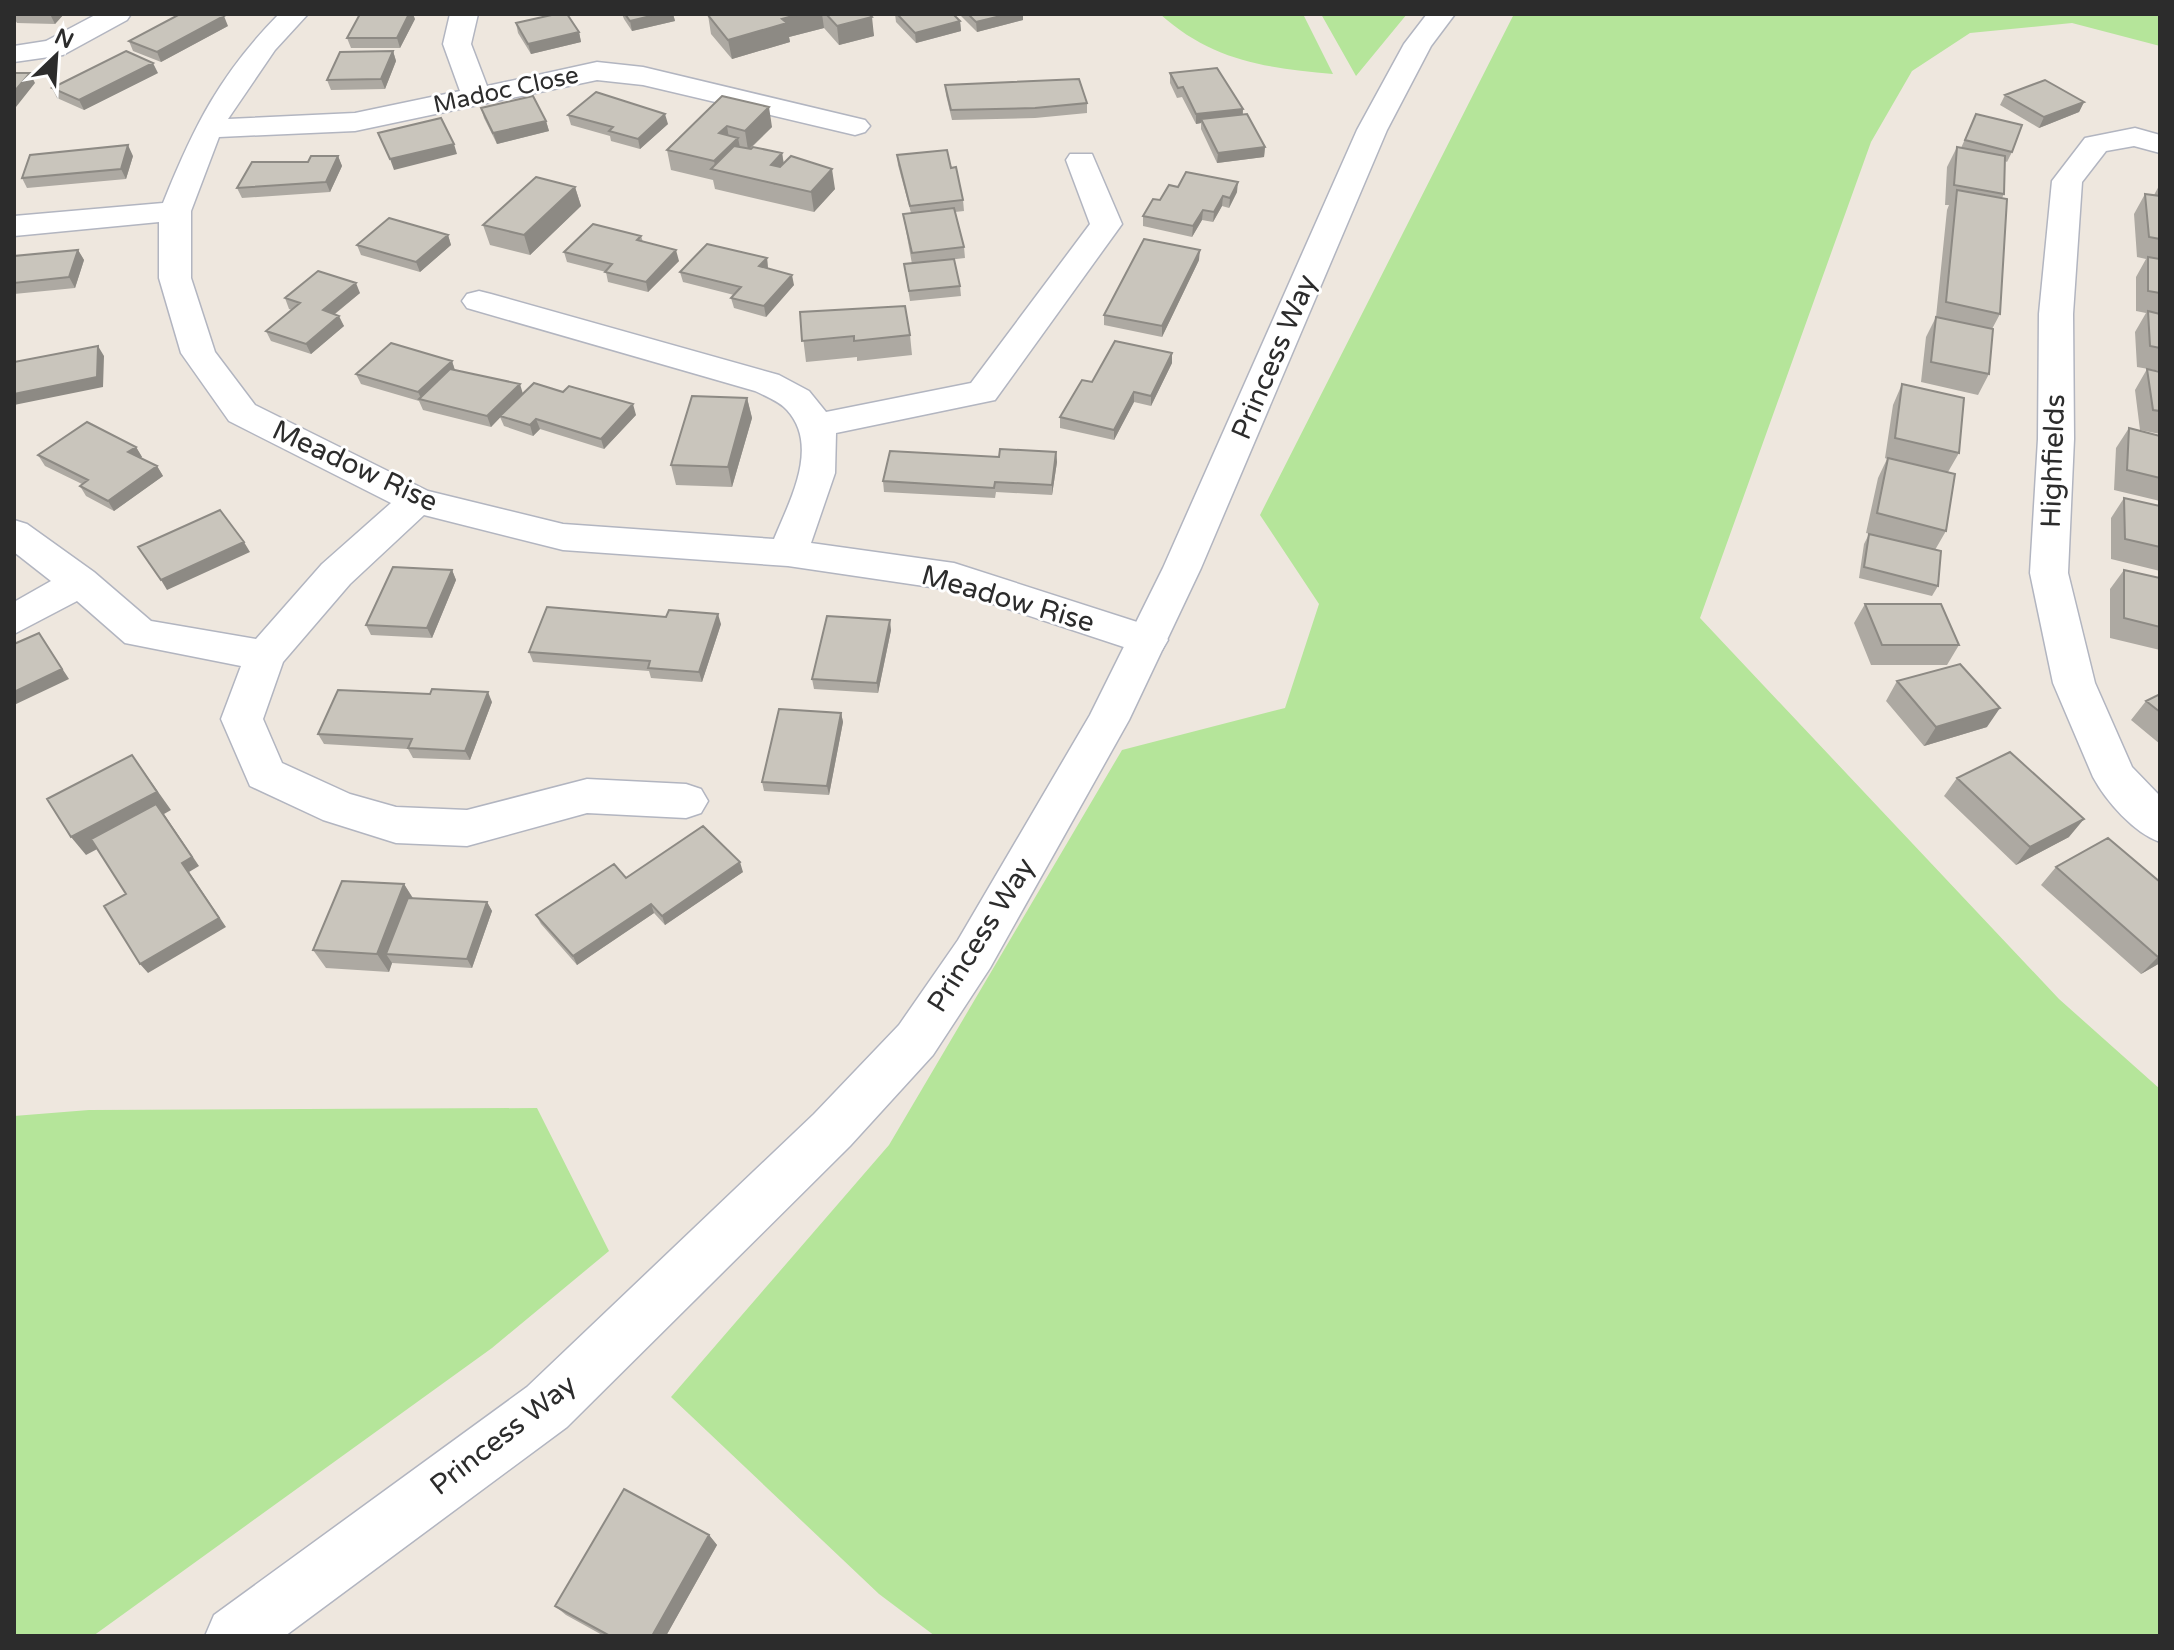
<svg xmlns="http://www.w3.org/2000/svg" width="2174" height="1650" font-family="'Varela Round',sans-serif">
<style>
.green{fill:#b5e59a}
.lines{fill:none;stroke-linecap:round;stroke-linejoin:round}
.street-casing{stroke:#b2b5c0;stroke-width:3}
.secondary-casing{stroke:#b2b5c0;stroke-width:3}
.street{fill:#fff;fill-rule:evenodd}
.secondary{fill:#fff;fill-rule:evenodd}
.wall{fill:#ada9a2}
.shaded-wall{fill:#8d8a84}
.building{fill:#c9c5bc;stroke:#8d8a84;stroke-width:2}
.labels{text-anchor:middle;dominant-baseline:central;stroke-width:6;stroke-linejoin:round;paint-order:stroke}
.far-street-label{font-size:24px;fill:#2c2c2c;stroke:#fff}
.street-label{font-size:28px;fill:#2c2c2c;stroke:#fff}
</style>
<rect width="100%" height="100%" fill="#eee7de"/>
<path class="green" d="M1160 14H1303L1333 74C1266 68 1212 61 1160 14Z
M1321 14H1407L1356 76Z
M1514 14H2160V46L2072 23 1970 33 1912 71 1871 142 1700 618 2059 999 2160 1089V1636H935L879 1594 671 1397 889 1145 1122 750 1285 708 1319 604 1260 515Z
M537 1108 609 1251 492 1348 93 1636H14V1116L89 1110Z"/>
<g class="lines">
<defs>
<path id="street" d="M97 14H131L127 20 63 55 14 62V46L46 41Z
M279 14H308L275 50 228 119 355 113 460 91 443 44 450 14H478L471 44 487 86 597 62 643 67 865 120 870 126 865 132 855 135 643 85 597 80 355 131 219 137 191 211V278L215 352 255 405 428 491 563 524 774 539C790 500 820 446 787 410 779 401 765 396 755 391L467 308 462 301 467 294 479 291 491 294 779 375 809 391 826 412 971 383 1090 224 1066 160 1070 154H1092L1122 224 995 400 836 433 835 473 811 543 954 563 1162 630 1168 640 1162 650 1148 655 951 590 788 566 563 550 424 515 350 584 283 662 263 719 282 763 350 794 396 807 467 810 587 779 686 784 701 789 708 801 701 813 686 818 587 813 467 846 396 843 323 820 250 786 221 719 241 666 125 643 77 601 14 634V602L51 581 14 552V520L27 524 94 572 151 621 256 639 322 564 391 503 229 421 181 353 159 278V222L14 236V216L163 203C194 126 220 74 279 14Z
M2135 128 2160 135V153L2134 146 2106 151 2082 182 2073 314 2074 439 2068 573 2095 683 2132 767 2160 796V842C2134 833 2106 801 2093 777L2053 683 2030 573 2038 439 2039 314 2052 181 2085 138Z"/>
<path id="secondary" d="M1427 14H1455L1431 46 1387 130 1201 568 1129 720 990 968 933 1055 850 1146 567 1427 285 1636H205L214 1615 527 1387 814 1114 899 1025 958 940 1090 715 1163 568 1357 130 1404 44Z"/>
</defs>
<use href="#street" class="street-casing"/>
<use href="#secondary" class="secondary-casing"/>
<use href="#street" class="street"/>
<use href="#secondary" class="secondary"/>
</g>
<path class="wall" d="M14 14H64L55 24 17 23 14 18Z
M622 14H673L675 21 632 31 624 19Z
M710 14H869L874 36 839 45 824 28 789 37 790 42 732 59 711 34 708 15Z
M895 14H953L960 21 961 31 916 43 896 22Z
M959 14H1023V20L977 32Z
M415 19 400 48H351L347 38Z
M516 23 579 32 581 42 531 54 518 33Z
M228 26 161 62 133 51 129 41Z
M393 51 396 61 385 89 331 90 327 80Z
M158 73 84 110 57 98 52 88Z
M1170 73 1243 109V114L1265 147 1264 157 1217 163 1201 129V123L1196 124 1182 97 1177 98 1170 83Z
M945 85 1087 103V113L1035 118 952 120 946 95Z
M2005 95 2084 102 2079 112 2039 128 2000 105Z
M722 96 772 127 750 149 782 153 784 164 835 189 814 212 715 189 713 180 671 170 667 150Z
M481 108 546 121 549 131 497 144 484 118Z
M1976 114 2012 152 2007 162 2005 161 2004 194 2002 198 2000 314 1992 329 1989 374 1978 395 1921 382 1926 337 1936 317 1947 210 1949 205H1945L1947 167 1957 147 1961 148Z
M568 115 668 124 640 149 611 141 610 136 571 125Z
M897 155 951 168 963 200 964 211 955 212 964 247 965 258 913 264 960 286 961 296 910 301 904 264H912L903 214 911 213 898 165Z
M133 156 126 179 27 188 22 178Z
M338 156 342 166 330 192 242 198 237 188 308 162Z
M2160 184V371L2137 367 2135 332 2146 313 2136 311V277L2146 259 2137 257 2134 214 2145 194 2154 195Z
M575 187 581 206 530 255 490 245 483 225Z
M1237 192 1229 208 1222 206 1213 222 1202 220 1192 237 1143 226V216Z
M448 235 451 245 420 272 361 255 357 245Z
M641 236 643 242 679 261 648 292 608 282 606 272 567 262 564 252Z
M78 250 84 260 75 288 14 294V256Z
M767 258 768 269 794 285 766 317 734 308 731 298 734 295 683 282 680 272Z
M1199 260 1162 337 1104 325V315Z
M360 293 335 314 344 326 311 354 271 341 266 331 292 310 289 309 285 298Z
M800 312 910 335 912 355 857 361V357L806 362Z
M1172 353V363L1151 406 1134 402 1114 440 1060 428V417L1092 382Z
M452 361 455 370 523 393 636 415 604 449 540 429 533 436 504 426 500 417 491 427 423 410 419 401 361 384 356 374Z
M2147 369 2160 372V434L2140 430 2135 390Z
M1902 384 1959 453 1948 472 1946 531 1935 550 1938 586 1932 596 1859 578 1864 544 1869 534 1887 538 1866 533 1878 478 1887 459 1885 458 1893 405Z
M747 398 752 418 732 487 676 485 671 465Z
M2129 428 2160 436V501L2114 490 2116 448Z
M136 447 142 457 140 458 157 466 163 476 114 511 86 496 80 486 82 484 45 466 38 455Z
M1056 452 1057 462 1052 495 996 492 995 498 884 492 883 481 999 457Z
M2124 498 2160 506V571L2111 559V518Z
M452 570 456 580 432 638 371 635 366 625Z
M2124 570 2160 578V650L2110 638V589Z
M1865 604 1959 645 1947 665H1871L1854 623Z
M721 624 702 682 651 678 649 671 533 662 529 652Z
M891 630 878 693 814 689 812 679Z
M1897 681 1987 727 1924 746 1886 701Z
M2160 694V744L2131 720 2146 701Z
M492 702 470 760 413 758 408 749 324 744 318 734Z
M841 713 843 722 829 795 764 791 762 782Z
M1957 778 2069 837 2016 865 1944 796Z
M2056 867 2160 882V963L2141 974 2041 885Z
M743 872 665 925 654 913 577 965 541 924 536 915 626 878Z
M404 884 413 898 487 902 492 911 472 968 392 963 389 972 326 968 313 950Z
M709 1535 717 1545 666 1636H604L566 1615 555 1606Z"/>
<path class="shaded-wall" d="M50 14H64L55 24Z
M409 14H413L415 19 400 48 397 38Z
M659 14H673L675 21 632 31 630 21Z
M800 14H822L824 28 789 37 790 42 732 59 728 40 782 19Z
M1009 14H1023V20L977 32 976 22Z
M224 16 228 26 161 62 157 52Z
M872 17 874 36 839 45 837 26Z
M960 21 961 31 916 43 915 33Z
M579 32 581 42 531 54 528 44Z
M393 51 396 61 385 89 381 79Z
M153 63 158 73 84 110 79 100Z
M30 73 35 83 16 107 14 104V92Z
M2084 102 2079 112 2039 128 2044 117Z
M769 107 772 127 748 150 745 131Z
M1243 109 1242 119H1201V123L1196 124V114Z
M665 114 668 124 640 149 638 139Z
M546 121 549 131 497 144 493 133Z
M727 126 730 145 738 138 742 157 716 170 714 161 719 133Z
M454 144 457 154 394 170 390 159Z
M128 145 133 156 126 179 121 169Z
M1265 147 1264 157 1217 163 1218 153Z
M782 153 785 173 774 185 771 165Z
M338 156 342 166 330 192 326 182Z
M832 169 835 189 814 212 811 192Z
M1238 182 1237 192 1229 208 1230 198Z
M575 187 581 206 530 255 524 235Z
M1223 196 1222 206 1213 222 1214 212Z
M1203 210 1202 220 1192 237 1193 226Z
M448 235 451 245 420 272 416 262Z
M78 250 84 260 75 288 69 277Z
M676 250 679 261 648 292 646 282Z
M1200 250 1199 260 1162 337V326Z
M767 258 768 269 759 266Z
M792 275 794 285 766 317 764 306Z
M356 283 360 293 327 320 323 310Z
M339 316 344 326 311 354 306 344Z
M98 346 104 356 103 387 14 405V394Z
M1172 353V363L1151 406V396Z
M452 361 455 371 422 400 418 392Z
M520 384 523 394 491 427 487 416Z
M1134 392V402L1114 440V430Z
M747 398 752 418 732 487 728 467Z
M633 404 636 415 604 449 601 439Z
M536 419 540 429 533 436 530 425Z
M136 447 142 457 134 462 128 452Z
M1056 452 1057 462 1052 495V485Z
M157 466 163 476 114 511 108 501Z
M244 542 250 552 167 590 161 580Z
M452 570 456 580 432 638 427 628Z
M718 614 721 624 702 682 699 672Z
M890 620 891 630 878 693 877 683Z
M39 633 69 679 14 705V692Z
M488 692 492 702 470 760 465 751Z
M2000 708 1987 727 1924 746 1936 727Z
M841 713 843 722 829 795 827 786Z
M132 755 171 810 164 814 199 866 189 872 226 927 148 973 140 964 182 863 163 814 86 855 71 837Z
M2084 819 2069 837 2016 865 2030 847Z
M740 862 743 872 665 925 662 916Z
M404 884 415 902 386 954 392 963 389 972 377 954Z
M487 902 492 911 472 968 467 959Z
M651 904 654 913 577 965 573 956Z
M2160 956V963L2141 974 2158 957Z
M709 1535 717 1545 666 1636H652Z"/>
<path class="building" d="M180 14H218L224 16 157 52 129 41Z
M360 14H409L397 38H347Z
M556 14H567L579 32 528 44 516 23Z
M625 14H659L630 21Z
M710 14H800L782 19 787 23 728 40 708 15Z
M826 14H869L872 17 837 26Z
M897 14H953L960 21 915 33Z
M968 14H1009L976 22Z
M126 51 153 63 79 100 52 88Z
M393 51 381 79 327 80 340 52Z
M1217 68 1243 109 1196 114 1183 87 1178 88 1170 73Z
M14 73H30L14 92Z
M1079 79 1087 103 1035 108 951 110 945 85Z
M2045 80 2084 102 2044 117 2005 95Z
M596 92 665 114 638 139 609 131 613 127 568 115Z
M533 96 546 121 493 133 481 108Z
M722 96 769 107 745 131 727 126 719 133 738 138 714 161 667 150Z
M1247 114 1265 147 1218 153 1201 119Z
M1976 114 2022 125 2012 152 1965 140Z
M441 118 454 144 390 159 378 133Z
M128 145 121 169 22 178 30 155Z
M734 146 751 149 753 147 782 153 771 165 780 167 791 156 832 169 811 192 711 169Z
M1957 147 2005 156 2004 194 1954 185Z
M947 150 951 168 956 167 963 200 910 206 897 155Z
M311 156H338L326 182 237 188 252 162H308Z
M1186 172 1238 182 1230 198 1223 196 1214 212 1203 210 1193 226 1143 216 1153 199 1160 200 1169 185 1178 187Z
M536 177 575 187 524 235 483 225Z
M1957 190 2007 199 2000 314 1946 302Z
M2145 194 2160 196V239L2149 237Z
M954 208 964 247 912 253 903 214Z
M389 218 448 235 416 262 357 245Z
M593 224 641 236 637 240 676 250 646 282 605 272 612 264 564 252Z
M1144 239 1200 250 1162 326 1104 315Z
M707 244 767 258 759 266 792 275 764 306 731 298 741 287 680 272Z
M78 250 69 277 14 283V256Z
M2148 257 2160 259V293L2148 291Z
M954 259 960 286 909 291 904 264Z
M318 271 356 283 323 310 339 316 306 344 266 331 300 303 285 298Z
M905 306 910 335 854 341V336L802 341 800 312Z
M2148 311 2160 314V348L2150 346Z
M1936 317 1993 329 1989 374 1931 362Z
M1115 341 1172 353 1151 396 1134 392 1114 430 1060 417 1082 380 1092 382Z
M391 343 452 361 418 392 356 374Z
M98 346 97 377 14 394V362Z
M450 369 520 384 487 416 419 399Z
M2147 369 2160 372V411L2153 410Z
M534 383 563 392 569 386 633 404 601 439 536 419 530 425 500 416Z
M1902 384 1964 398 1959 453 1895 438Z
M692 396 747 398 728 467 671 465Z
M87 422 136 447 128 452 157 466 108 501 80 486 88 480 38 455Z
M2129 428 2160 436V478L2127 470Z
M1000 449 1056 452 1052 485 995 482 994 488 883 481 890 451 999 457Z
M1888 458 1955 474 1946 531 1877 513Z
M2124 498 2160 506V547L2125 539Z
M220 510 244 542 161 580 138 547Z
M1869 534 1941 551 1938 586 1864 567Z
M393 567 452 570 427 628 366 625Z
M2124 570 2160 578V627L2124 618Z
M1865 604H1941L1959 645H1882Z
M547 607 666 617 669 610 718 614 699 672 648 668 650 661 529 652Z
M827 616 890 620 877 683 812 679Z
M39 633 62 669 14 692V644Z
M1960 664 2000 708 1936 727 1897 681Z
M432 689 488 692 465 751 408 748 412 739 318 734 338 690 430 694Z
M2160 694V712L2146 701Z
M779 709 841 713 827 786 762 782Z
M2010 752 2084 819 2030 847 1957 778Z
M132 755 157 792 71 837 47 799Z
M156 804 192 857 182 863 219 918 140 964 104 906 126 894 91 839Z
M703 826 740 862 662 916 651 904 573 956 536 915 614 864 626 878Z
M2108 838 2160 882V956L2158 957 2056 867Z
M342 881 404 884 377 954 313 950Z
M408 898 487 902 467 959 386 954Z
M624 1489 709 1535 652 1636H610L555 1606Z"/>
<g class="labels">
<g class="far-street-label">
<text transform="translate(506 90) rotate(-12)">Madoc Close</text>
</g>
<g class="street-label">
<text transform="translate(1274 357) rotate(-67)">Princess Way</text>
<text transform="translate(2053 461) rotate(-88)">Highfields</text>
<text transform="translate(355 466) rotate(25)">Meadow Rise</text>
<text transform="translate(1008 599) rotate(16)">Meadow Rise</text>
<text transform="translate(981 935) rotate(-58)">Princess Way</text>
<text transform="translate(503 1435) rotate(-38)">Princess Way</text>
</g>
</g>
<rect width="2174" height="1650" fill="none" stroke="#2c2c2c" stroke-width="32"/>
<g transform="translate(56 56) rotate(25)" stroke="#ffffff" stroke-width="6" paint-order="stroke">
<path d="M0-6L14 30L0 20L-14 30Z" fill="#2c2c2c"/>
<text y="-12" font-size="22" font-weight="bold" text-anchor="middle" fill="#2c2c2c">N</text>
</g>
</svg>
